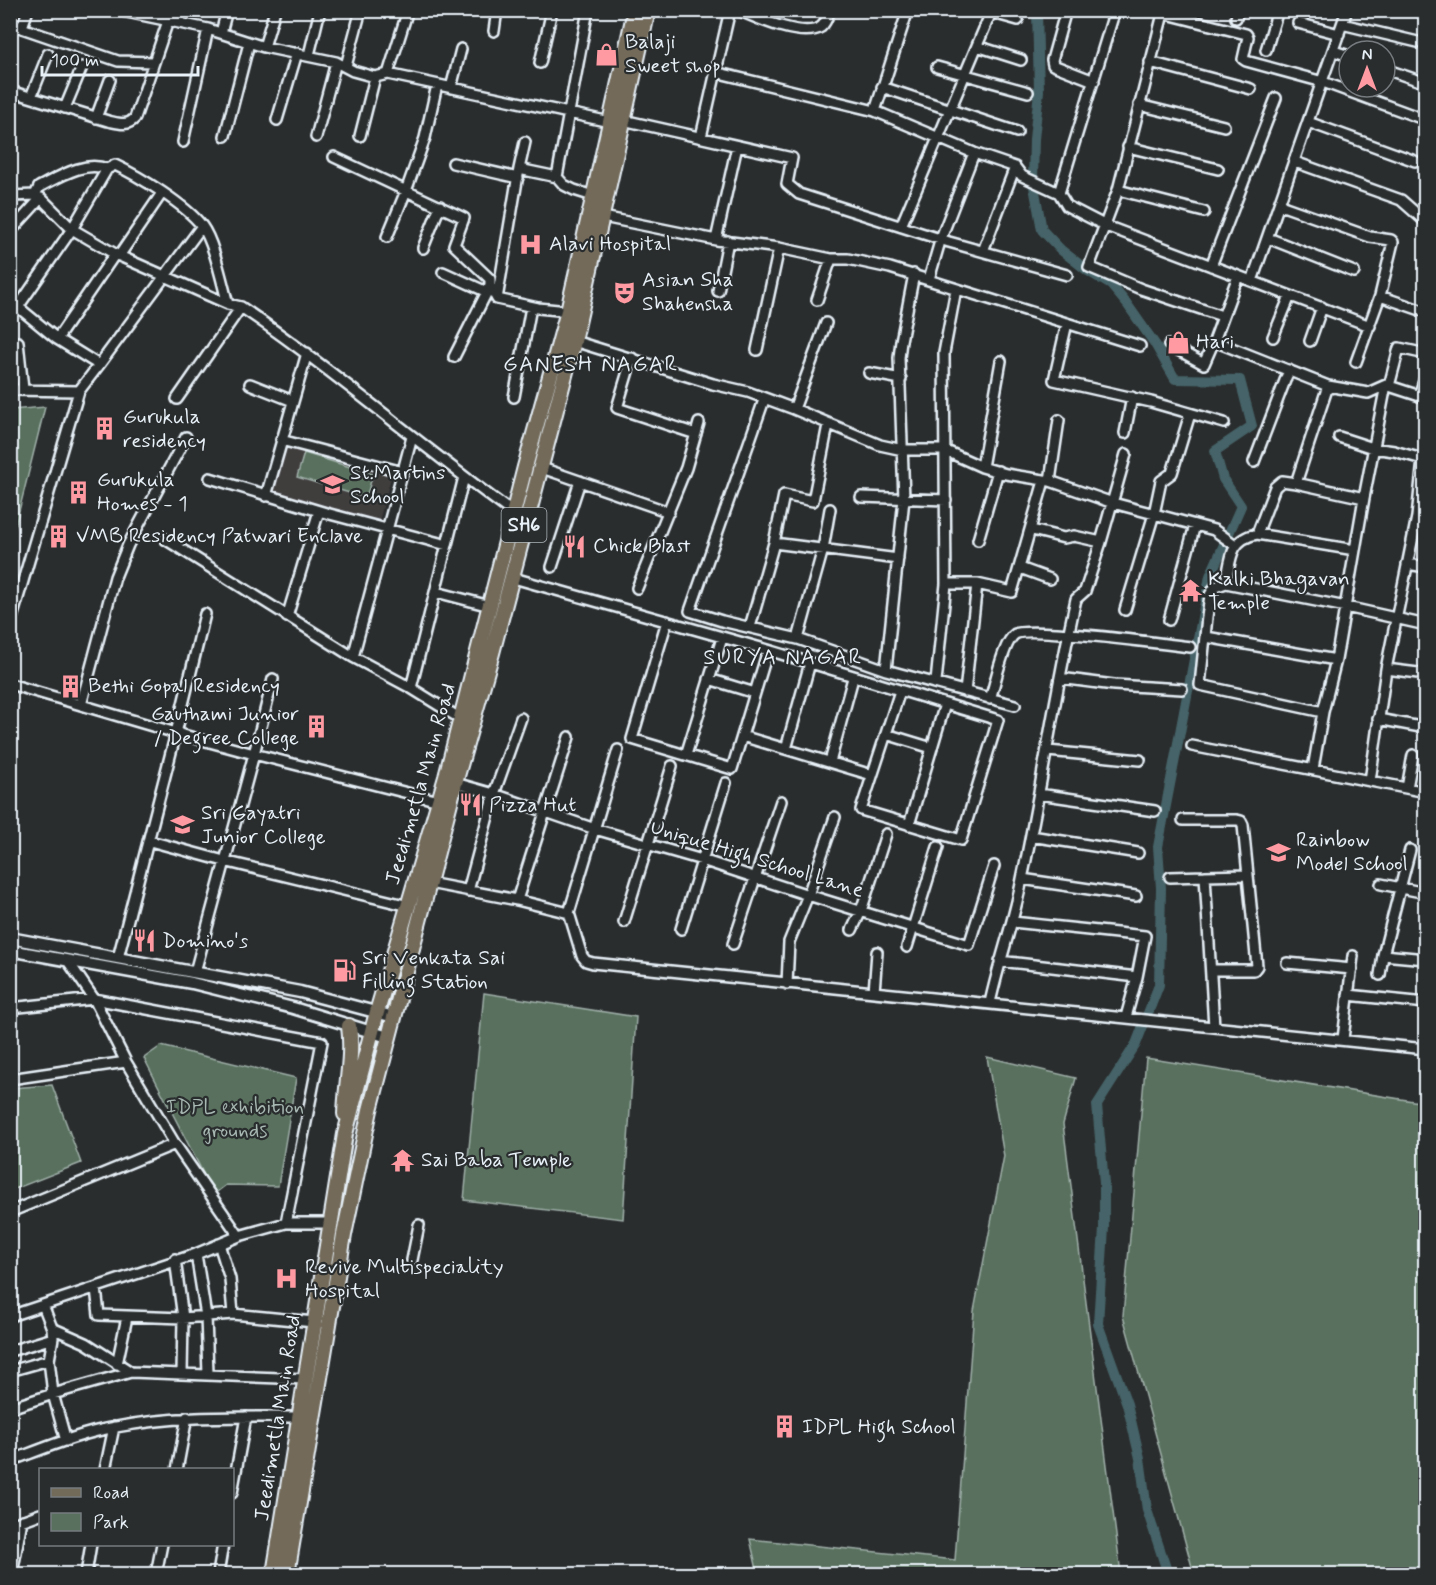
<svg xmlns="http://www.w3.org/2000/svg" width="1436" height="1585" font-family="Mynerve,sans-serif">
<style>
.built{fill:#403d3e}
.green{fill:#58705d;stroke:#a0b0aa;stroke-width:1.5}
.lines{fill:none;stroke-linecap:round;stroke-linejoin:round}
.canal{stroke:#456368;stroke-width:10}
.minor-casing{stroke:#e8f1f8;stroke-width:14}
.tertiary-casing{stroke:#e8f1f8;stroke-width:15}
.primary-casing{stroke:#e8f1f8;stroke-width:18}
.minor{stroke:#2a2d2e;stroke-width:9}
.tertiary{stroke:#2a2d2e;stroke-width:10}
.primary{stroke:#736b5a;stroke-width:14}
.labels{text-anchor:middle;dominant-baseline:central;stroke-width:4.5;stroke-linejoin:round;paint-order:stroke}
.shield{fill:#2a2d2e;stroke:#afb6bb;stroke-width:1.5}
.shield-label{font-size:20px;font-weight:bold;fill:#e8f1f8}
.poi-label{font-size:21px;fill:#e8f1f8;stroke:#2a2d2e;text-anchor:start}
.street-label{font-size:21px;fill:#e8f1f8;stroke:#2a2d2e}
.park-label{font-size:21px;fill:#a7b7b2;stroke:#2a2d2e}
.neighbourhood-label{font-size:22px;letter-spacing:1.5px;fill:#e8f1f8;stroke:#2a2d2e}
</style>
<rect width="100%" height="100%" fill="#2a2d2e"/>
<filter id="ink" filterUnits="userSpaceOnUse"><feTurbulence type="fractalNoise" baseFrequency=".0167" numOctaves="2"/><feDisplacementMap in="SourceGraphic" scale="12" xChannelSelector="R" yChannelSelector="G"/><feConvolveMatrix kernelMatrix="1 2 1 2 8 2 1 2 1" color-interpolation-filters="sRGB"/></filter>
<g filter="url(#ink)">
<path class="built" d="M286 445 392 474 378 525 272 496Z"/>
<path class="green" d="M45 407 11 543V410Z
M304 453 373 474 366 498 297 477Z
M484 993 636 1017 623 1219 464 1200Z
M161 1046 296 1078 278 1186 226 1185 214 1194 144 1058Z
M987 1057 1076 1078 1063 1124 1121 1574H758L750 1539 955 1560 974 1311 1004 1156Z
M1146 1058 1425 1103V1574H1194L1123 1316Z
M52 1085 81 1163 12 1190 11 1088Z"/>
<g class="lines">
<path class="canal" d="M1037 10 1039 91 1034 139 1033 181 1042 230 1061 250 1088 271 1111 285 1127 304 1155 344 1175 379 1240 380 1252 426 1215 451 1223 479 1241 506 1210 576 1158 847 1161 888 1159 985 1136 1044 1097 1105 1104 1183V1228L1098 1324 1127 1404 1140 1458 1147 1510 1168 1574"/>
<defs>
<path id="minor" d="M117 10 208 29 264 47 336 62 353 71 375 77 388 74 610 122
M738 10C756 18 803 39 821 27 826 23 828 16 830 10
M908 10 875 111 974 153 1015 167 1022 176 1059 193 1067 206 1106 226 1370 326
M982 10 1018 20
M1066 10 1052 60 1053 65 1094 81
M1164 10 1118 190 1089 267 1141 289 1222 316
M1422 10 1426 11
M1163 13 1246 34 1248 37 1243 59 1246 61 1323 82 1426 120
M1236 18 1238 10
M179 23 182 10
M1298 23 1339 34
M10 24 118 61 153 62
M1342 24 1426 44
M22 27 28 10
M494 31 497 10
M221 33 227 10
M977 46 1021 60
M264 47 275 10
M1266 50 1278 10
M1334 51 1349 56
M309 55 320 10
M1150 62 1251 89
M540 63 552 10
M346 66 361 10
M937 67 1028 92
M1385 69 1426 83
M715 72 875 111
M388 74 408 10
M882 87 1017 132
M451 88 461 49
M10 91 108 121C118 123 127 127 135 118L168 21
M31 97 48 54
M1139 105 1224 126
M65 108 82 67
M96 118 110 80
M277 120 297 53
M623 120 792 158 787 184 799 194 949 242 1067 275
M1308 122 1415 161
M225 136 249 43
M360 136 375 77
M316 137 336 62
M701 137 730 10
M183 142 208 29
M525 142 519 169 557 177 564 185 574 190 593 196
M1128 147 1218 169
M334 157 464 218 454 245 490 279V286L497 299 538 308 568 311
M1295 162 1401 200 1426 222
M453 163 518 178
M557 177 588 10
M1118 190 1204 212
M1059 193 1115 10
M35 195 39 187C59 177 85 160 107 169
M10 196 35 195 41 198 72 229 115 254 228 304 241 307C335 371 421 446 513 513
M1280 205 1370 237 1391 240 1393 242 1380 296 1356 362
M603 217 716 240 779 248 831 259H848L890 268 1140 346
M901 226 992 10
M10 232 41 198
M387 237 406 191 425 138 437 85
M1268 238 1354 272
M716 240 737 146
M423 248 440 206
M983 251 1015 167
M115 254 57 339 99 365 202 226
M119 256 162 193
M1211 266 1276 98
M443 272 487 292
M929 279 941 238 974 153
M1252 281 1347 10
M718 291 728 241
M1380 296 1426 312
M497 299 519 169
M817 300 831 259
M1067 323 1054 380 1151 402 1224 423
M1273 337 1290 296
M57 339 18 307 72 229 107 169 115 165C139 176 186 205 202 226 214 242 222 283 228 304
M574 341 713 384 748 392 794 409 880 445 903 450H944L982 467 1006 474 1050 481 1113 503 1214 530 1235 545
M1214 341 1328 386 1368 393 1386 385 1426 398
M1310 341 1322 307
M18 342 23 389
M1169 345 1204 364 1214 341 1238 276
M757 350 779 248
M454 357 490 286
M632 358 617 408 696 434
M869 373 901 379
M250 384 293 401
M1389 386 1399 348 1426 354
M10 390 79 391
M1419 396 1426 375
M514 397 531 307
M177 399 241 307
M764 400 690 611 722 621 798 639 886 670 1015 705
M794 409 826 323
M1125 433 1132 397
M1339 437 1373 448 1394 451 1426 460
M281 440 403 472
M1254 462 1289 370
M539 467 669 512
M982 467 1001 361
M210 478 326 513 447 545
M1050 481 1059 420
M1296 483 1328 386
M266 496 307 353
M861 497 946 500
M1032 530 1064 538 1074 536 1101 542
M1257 534 1275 487 1282 481 1296 483 1364 498
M165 539 353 657 411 688 464 477
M978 540 998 471
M774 543 898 559
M1407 564 1426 567
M552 567 580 481
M1020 568 1050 579
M510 577 768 650 998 720 961 840 861 810 900 691
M1226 583C1231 560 1229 539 1257 534L1355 550
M946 584H977L965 692
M977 584 1012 592 1044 481
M637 588 686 468 699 423
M436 592 490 606
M1125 610 1154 514 1161 481 1172 473 1190 414
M287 617 319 511
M1169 620 1195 525
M667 621 632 739 732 769 742 736 872 775
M10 625 79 391 99 365
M750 627 774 543 784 495 813 501 828 425
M1206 637 1336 660
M798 639 823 549 830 509
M353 657 412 437
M1386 669 1426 674
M886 670 904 499 899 358 901 341 914 274
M1060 678 1114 685 1182 689
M273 679 254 754 439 801
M709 679 755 693
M936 682 946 584 944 353 956 289
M10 684 176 733 205 614
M411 688 461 719
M990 699C995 685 1003 642 1015 634 1028 626 1165 644 1190 647
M81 705 115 577 128 545 186 437
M1323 712 1200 685 1207 617 1210 595 1215 587 1226 583 1346 607 1426 625
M1378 719 1426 728
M886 734 932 748
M742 736 768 650
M1192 746 1426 792
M786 749 810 663
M1048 751 1140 760
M686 755 722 638
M830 762 853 678
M1313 769 1323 712 1336 660 1364 498 1386 385
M1370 781 1386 669 1417 517 1423 460
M455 783 494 794 595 829 702 860 808 895 969 945 994 866
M1407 788 1413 755
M1039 794 1155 811
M1183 820H1237L1241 821 1243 825 1257 966 1254 970H1211
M909 825 945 704
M1031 836 1138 853
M150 841 224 861 409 906
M1170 877 1205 876
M1022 879 1136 896
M429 883 517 900 569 913 582 956 586 961 593 963 1426 1049
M1381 884 1426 893
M468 891 494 794 521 718
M517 900 569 737
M569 913 618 750
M624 922 672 766
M1013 922 1145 936 1137 977 1126 1017
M681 929 726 783
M852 930 861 911 886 834
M733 944 781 801
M907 947 938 847
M1383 955 1426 959
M118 958 176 733 254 754 195 972
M68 961 94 999 126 1062 175 1144 239 1236
M1000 961 1137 977
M1287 963 1352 969
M1380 975 1383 955 1410 850
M787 984 789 942 808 895 835 817
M874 992 877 952
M1348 995 1426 1003
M990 1003C999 961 1014 921 1022 879 1042 786 1055 692 1076 599L1085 591 1101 542 1126 454
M10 1008 94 999 322 1042 286 1223
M1214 1027 1205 876 1248 875
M1343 1039 1353 956
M10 1079 126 1062
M10 1212 175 1144
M219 1244 230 1279 233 1314
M196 1254 206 1316 208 1374
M175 1259 183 1318 182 1374
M412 1260 419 1225
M96 1288 99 1315 183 1318 233 1314 314 1322
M43 1305 52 1328 53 1338 49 1360 53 1394 66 1441
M10 1316 196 1254 239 1236 286 1223H331
M52 1328 86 1343 131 1372 306 1379
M10 1351 53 1338
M117 1364 127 1317
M10 1371 49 1360
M10 1408 53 1394 131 1372
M10 1461C45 1448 80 1433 116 1427 178 1415 237 1417 300 1417
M105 1470 114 1427
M177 1470 187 1417
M232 1493 246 1417
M10 1525 40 1514
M12 1574 22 1520
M86 1574 91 1544
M156 1574 162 1544
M218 1574 223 1544"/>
<path id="tertiary" d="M10 938 300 992 394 1017
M10 950 192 983 293 1008 388 1037"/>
<path id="primary" d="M345 1114C346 1084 353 1056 349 1026
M274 1574 345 1134 377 1012 446 777 525 467 568 311 635 10
M287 1574 344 1235 370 1110 455 783 492 653 574 341 648 10"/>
</defs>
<use href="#minor" class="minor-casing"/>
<use href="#tertiary" class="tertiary-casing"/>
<use href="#primary" class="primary-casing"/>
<use href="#minor" class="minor"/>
<use href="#tertiary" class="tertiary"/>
<use href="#primary" class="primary"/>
</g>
</g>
<defs>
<symbol id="shop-bare" viewBox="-9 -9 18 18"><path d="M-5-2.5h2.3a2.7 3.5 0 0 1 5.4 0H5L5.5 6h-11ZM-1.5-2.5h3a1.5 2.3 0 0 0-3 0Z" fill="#ff9aa2" stroke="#2a2d2e" stroke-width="2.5" paint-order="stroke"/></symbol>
<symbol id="hospital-bare" viewBox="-9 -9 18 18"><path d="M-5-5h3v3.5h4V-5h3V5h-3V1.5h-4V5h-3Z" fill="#ff9aa2" stroke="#2a2d2e" stroke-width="2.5" paint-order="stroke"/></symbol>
<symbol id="theatre-bare" viewBox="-9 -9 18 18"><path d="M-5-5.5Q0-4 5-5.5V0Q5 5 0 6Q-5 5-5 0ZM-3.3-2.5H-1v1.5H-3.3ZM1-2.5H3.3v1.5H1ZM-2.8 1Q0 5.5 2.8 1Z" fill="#ff9aa2" stroke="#2a2d2e" stroke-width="2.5" paint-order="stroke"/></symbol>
<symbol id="building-bare" viewBox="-9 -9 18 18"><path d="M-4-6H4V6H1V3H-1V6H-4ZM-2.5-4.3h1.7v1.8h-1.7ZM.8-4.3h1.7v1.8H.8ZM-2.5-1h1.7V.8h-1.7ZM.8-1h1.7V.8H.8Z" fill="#ff9aa2" stroke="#2a2d2e" stroke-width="2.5" paint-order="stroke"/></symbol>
<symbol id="school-bare" viewBox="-9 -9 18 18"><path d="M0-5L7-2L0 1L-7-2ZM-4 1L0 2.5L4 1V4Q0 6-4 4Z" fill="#ff9aa2" stroke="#2a2d2e" stroke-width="2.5" paint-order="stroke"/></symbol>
<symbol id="restaurant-bare" viewBox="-9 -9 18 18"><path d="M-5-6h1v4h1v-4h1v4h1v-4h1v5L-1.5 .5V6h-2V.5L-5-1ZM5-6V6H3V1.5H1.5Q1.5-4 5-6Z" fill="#ff9aa2" stroke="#2a2d2e" stroke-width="2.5" paint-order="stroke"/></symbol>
<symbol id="temple-bare" viewBox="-9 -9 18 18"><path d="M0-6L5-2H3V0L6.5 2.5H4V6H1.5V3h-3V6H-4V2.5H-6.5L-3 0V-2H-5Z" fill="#ff9aa2" stroke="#2a2d2e" stroke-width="2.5" paint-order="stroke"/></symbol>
<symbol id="university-bare" viewBox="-9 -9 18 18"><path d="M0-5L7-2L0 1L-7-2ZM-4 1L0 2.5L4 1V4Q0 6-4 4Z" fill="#ff9aa2" stroke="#2a2d2e" stroke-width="2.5" paint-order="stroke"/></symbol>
<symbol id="fuel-bare" viewBox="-9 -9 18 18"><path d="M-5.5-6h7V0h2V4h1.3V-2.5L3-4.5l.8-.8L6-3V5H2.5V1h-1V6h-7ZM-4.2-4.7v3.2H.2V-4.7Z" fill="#ff9aa2" stroke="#2a2d2e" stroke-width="2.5" paint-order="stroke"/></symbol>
</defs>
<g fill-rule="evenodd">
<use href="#shop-bare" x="590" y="38" width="33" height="33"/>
<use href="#hospital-bare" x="514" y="228" width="33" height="33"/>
<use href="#theatre-bare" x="608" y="276" width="33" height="33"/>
<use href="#shop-bare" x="1162" y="326" width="33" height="33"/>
<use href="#building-bare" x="88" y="412" width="33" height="33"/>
<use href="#school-bare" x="316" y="468" width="33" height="33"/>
<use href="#building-bare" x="62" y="476" width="33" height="33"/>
<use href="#building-bare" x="42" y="520" width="33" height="33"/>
<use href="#restaurant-bare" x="558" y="530" width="33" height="33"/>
<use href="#temple-bare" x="1174" y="574" width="33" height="33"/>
<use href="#building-bare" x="54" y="670" width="33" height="33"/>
<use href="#building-bare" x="300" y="710" width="33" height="33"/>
<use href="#restaurant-bare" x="454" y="788" width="33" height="33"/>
<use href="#university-bare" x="166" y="808" width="33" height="33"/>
<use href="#school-bare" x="1262" y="836" width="33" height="33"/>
<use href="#restaurant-bare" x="128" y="924" width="33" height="33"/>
<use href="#fuel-bare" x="328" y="954" width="33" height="33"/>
<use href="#temple-bare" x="386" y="1144" width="33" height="33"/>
<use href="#hospital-bare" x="270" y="1262" width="33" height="33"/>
<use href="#building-bare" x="768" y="1410" width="33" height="33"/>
</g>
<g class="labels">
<rect class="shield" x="501.5" y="508" width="45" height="34" rx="4.5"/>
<g class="shield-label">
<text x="524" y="525">SH6</text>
</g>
<g class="poi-label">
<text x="625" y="42">Balaji<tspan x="625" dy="24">Sweet shop</tspan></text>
<text x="549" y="244">Alavi Hospital</text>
<text x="642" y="280">Asian Sha<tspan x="642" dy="24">Shahensha</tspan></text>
<text x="1196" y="342">Hari</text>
<text x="123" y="417">Gurukula<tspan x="123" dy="24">residency</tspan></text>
<text x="350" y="473">St.Martins<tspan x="350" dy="24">School</tspan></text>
<text x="97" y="480">Gurukula<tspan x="97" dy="24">Homes - 1</tspan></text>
<text x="76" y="536">VMB Residency Patwari Enclave</text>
<text x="593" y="546">Chick Blast</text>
<text x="1208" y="579">Kalki Bhagavan<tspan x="1208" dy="24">Temple</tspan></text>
<text x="88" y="686">Bethi Gopal Residency</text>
<text x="299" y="714" text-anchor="end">Gauthami Junior<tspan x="299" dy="24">/ Degree College</tspan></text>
<text x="489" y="805">Pizza Hut</text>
<text x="201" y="813">Sri Gayatri<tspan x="201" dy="24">Junior College</tspan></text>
<text x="1296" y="840">Rainbow<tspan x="1296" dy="24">Model School</tspan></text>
<text x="162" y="941">Domino's</text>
<text x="362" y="958">Sri Venkata Sai<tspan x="362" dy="24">Filling Station</tspan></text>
<text x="421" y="1160">Sai Baba Temple</text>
<text x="305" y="1267">Revive Multispeciality<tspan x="305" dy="24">Hospital</tspan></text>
<text x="802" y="1427">IDPL High School</text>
</g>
<g class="street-label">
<text transform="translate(421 784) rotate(-74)">Jeedimetla Main Road</text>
<text transform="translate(757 859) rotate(17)">Unique High School Lane</text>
<text transform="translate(278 1418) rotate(-81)">Jeedimetla Main Road</text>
</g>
<g class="park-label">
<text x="235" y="1107">IDPL exhibition<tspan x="235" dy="24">grounds</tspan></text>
</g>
<g class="neighbourhood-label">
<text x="591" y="365">GANESH NAGAR</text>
<text x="783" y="658">SURYA NAGAR</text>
</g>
</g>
<rect width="1436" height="1585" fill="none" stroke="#2a2d2e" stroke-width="36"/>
<rect x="18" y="18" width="1400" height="1549" fill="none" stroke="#e8f1f8" stroke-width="2" filter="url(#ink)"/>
<rect x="39" y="1468" width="195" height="78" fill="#2a2d2e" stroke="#767b7f" stroke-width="1.5"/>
<rect x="51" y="1488" width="30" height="9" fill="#736b5a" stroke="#767b7f" stroke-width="1.5"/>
<text x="93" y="1498" font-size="18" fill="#e8f1f8">Road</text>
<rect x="51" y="1513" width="30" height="18" fill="#58705d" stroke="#767b7f" stroke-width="1.5"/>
<text x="93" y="1528" font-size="18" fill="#e8f1f8">Park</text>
<g transform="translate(1367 69)"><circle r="28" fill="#2a2d2e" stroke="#767b7f" stroke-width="1.5"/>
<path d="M0-4.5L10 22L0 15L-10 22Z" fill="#ff9aa2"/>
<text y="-9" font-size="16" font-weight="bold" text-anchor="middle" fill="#e8f1f8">N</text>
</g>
<path d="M42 66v9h156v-9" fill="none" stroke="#e8f1f8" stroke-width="3"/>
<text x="51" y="66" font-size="18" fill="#e8f1f8" stroke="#2a2d2e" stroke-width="4.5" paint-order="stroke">100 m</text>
</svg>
